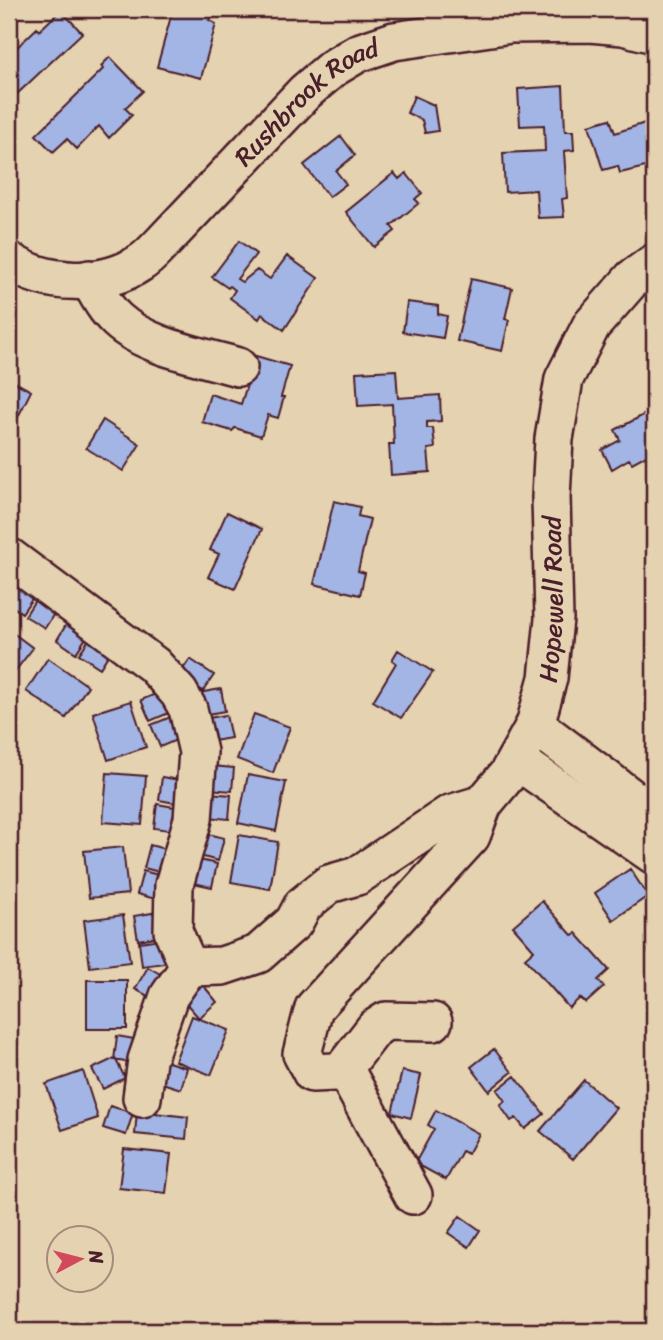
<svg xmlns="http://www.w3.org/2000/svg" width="663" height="1340" font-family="Sriracha,sans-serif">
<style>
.building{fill:#a3b5e4;stroke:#4a1f2b;stroke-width:2}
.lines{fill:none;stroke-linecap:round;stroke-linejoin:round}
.minor-casing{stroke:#4a1f2b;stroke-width:42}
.minor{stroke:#e5d2b0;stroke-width:37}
.labels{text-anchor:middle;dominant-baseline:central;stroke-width:5;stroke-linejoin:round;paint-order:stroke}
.street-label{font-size:26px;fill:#4a1f2b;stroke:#e5d2b0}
</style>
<rect width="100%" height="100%" fill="#e5d2b0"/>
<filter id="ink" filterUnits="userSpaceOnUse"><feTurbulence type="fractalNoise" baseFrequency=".0143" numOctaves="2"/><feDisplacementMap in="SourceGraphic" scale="14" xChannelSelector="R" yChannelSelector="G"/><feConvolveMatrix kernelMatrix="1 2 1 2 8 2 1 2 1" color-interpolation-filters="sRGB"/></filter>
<g filter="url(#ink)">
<path class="building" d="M173 9H221L209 20 216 24 201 78 157 67Z
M61 10 82 33 17 94 9 85V55L37 28 39 31Z
M110 57 143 91 125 108 132 115 109 138 99 126 77 149 67 139 53 152 36 135 103 69 101 66Z
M563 86 565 131H573L574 150 564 151 567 198 562 199 564 217 538 218 536 190 505 192 503 153 545 151 544 125 520 126 518 89Z
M414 96 434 105 438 131 425 133 422 120 407 113Z
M610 119 615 133 654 120V165L620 173 618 166 603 170 589 125Z
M341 136 355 155 336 171 346 184 329 197 304 165Z
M394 173 399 179 406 173 422 193 415 199 419 203 391 226 395 231 374 247 346 212Z
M239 241 256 254 237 279 242 282 257 270 270 279 287 256 318 278 284 330 262 314 259 319 230 298 235 290 230 286 228 288 212 277Z
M471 279 512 288 505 319 509 320 502 351 457 341Z
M407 302 438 306V314L447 316 443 338 403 332Z
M256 356 290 366 281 397H284L278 418 268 415 261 436 235 428 232 431 202 422 210 394 241 404Z
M396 370 398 398 440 395 441 421 427 422V428H433L435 448 428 449 430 472 391 475 389 444H394L392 404 358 406 356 372Z
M9 379 31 391 17 419 9 415Z
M654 395V451L632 463 629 459 612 469 602 450 620 440 615 430 653 410 647 399Z
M103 420 140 444 123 471 86 448Z
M334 501 360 507 358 516 370 519 358 571 365 573 360 595 314 584Z
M227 512 262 529 235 589 208 577 219 554 210 550Z
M15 580 35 594 22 613 9 604V590Z
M37 597 57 609 45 628 25 616Z
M69 620 89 633 76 653 57 640Z
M9 630 33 648 9 679Z
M92 635 112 649 100 668 79 654Z
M398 650 433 672 401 718 373 701 396 663 392 660Z
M48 658 88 686 66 718 26 691Z
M190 659 214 675 203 691 179 675Z
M221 689 225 711 202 715 198 693Z
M163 691 171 712 150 721 141 700Z
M131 701 146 747 108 760 93 713Z
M254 714 290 727 273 773 237 759Z
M226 715 231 738 208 742 203 719Z
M173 716 181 738 160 747 151 725Z
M211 766 234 768 232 791 209 789Z
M107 773 146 776 142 825 103 822Z
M248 775 286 782 276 831 238 823Z
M162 777 185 781 181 804 159 800Z
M209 793 231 795 229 819 207 817Z
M157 804 180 808 176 831 154 828Z
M201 832 224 838 218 861 196 855Z
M239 835 278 842 270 889 231 882Z
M150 845 172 851 167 874 144 868Z
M123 847 128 894 89 898 84 851Z
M195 859 217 864 212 887 189 882Z
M630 869 648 896 613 920 595 893Z
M143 871 166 877 159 900 137 894Z
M542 901 572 935 576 933 609 970 598 980 604 987 586 1003 580 998 569 1008 525 958 534 950 513 926Z
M158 912 161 936 138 940 134 916Z
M123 915 130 962 90 967 84 920Z
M161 939 165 963 142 966 139 942Z
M654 947V968L648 950Z
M148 967 167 978 155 1000 135 989Z
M87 980H127V1029H87Z
M203 985 217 1002 199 1018 184 1001Z
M192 1016 229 1030 211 1075 175 1061Z
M117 1036 140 1040 136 1064 114 1060Z
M494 1049 512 1072 489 1091 471 1067Z
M115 1058 125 1078 103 1089 92 1069Z
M165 1061 187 1068 181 1089 159 1082Z
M83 1071 98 1118 62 1130 46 1084Z
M402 1071 421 1075 411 1118 392 1113Z
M515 1076 544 1114 525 1129 516 1118 511 1121 500 1105 505 1101 497 1090Z
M584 1080 616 1108 573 1159 540 1131Z
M110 1106 133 1113 126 1135 103 1128Z
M436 1110 479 1134 468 1154 462 1151 446 1180 415 1163 434 1129 428 1125Z
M137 1111 188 1117 186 1139 135 1134Z
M124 1149 171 1154 166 1193 119 1188Z
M460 1216 480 1230 469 1247 448 1233Z"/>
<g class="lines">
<defs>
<g id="minor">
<path id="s1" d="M9 261C45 285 103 288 140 263 149 258 157 248 164 241L305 92 333 68 358 53 394 41 511 24 590 23 623 26 654 34"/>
<path d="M89 279C97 293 105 309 117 320 146 347 201 356 238 367"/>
<path d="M9 557 154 665 179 693 188 709 198 752 193 819 174 885 173 931 189 967"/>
<path d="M535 725 654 815"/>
<path d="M516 760 654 855"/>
<path id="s2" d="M189 967 222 966 258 954 294 922 303 905 329 884 357 876 450 814 483 804 508 774 535 725 548 678 554 619 551 497 554 439 564 379 591 326 633 278 654 263"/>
<path d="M433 1022 386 1021 375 1028 344 1068 335 1072 312 1073 302 1054 314 1008 471 836 483 804"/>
<path d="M344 1068 413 1195"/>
<path d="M142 1098 147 1060 169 996 189 967"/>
</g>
</defs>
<use href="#minor" class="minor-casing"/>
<use href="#minor" class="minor"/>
</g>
</g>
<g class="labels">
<g class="street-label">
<text stroke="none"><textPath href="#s1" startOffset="371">Rushbrook Road</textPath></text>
<text stroke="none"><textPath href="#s2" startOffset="570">Hopewell Road</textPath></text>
</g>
</g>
<rect width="663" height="1340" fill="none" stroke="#e5d2b0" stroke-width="35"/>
<rect x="18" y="18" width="628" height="1305" fill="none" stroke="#4a1f2b" stroke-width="2.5" filter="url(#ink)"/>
<g transform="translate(80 1259) rotate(83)"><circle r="33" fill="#e5d2b0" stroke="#a78a7b" stroke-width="2"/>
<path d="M0-5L12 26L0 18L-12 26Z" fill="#d1495b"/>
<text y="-10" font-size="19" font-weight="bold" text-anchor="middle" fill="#4a1f2b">N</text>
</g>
</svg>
